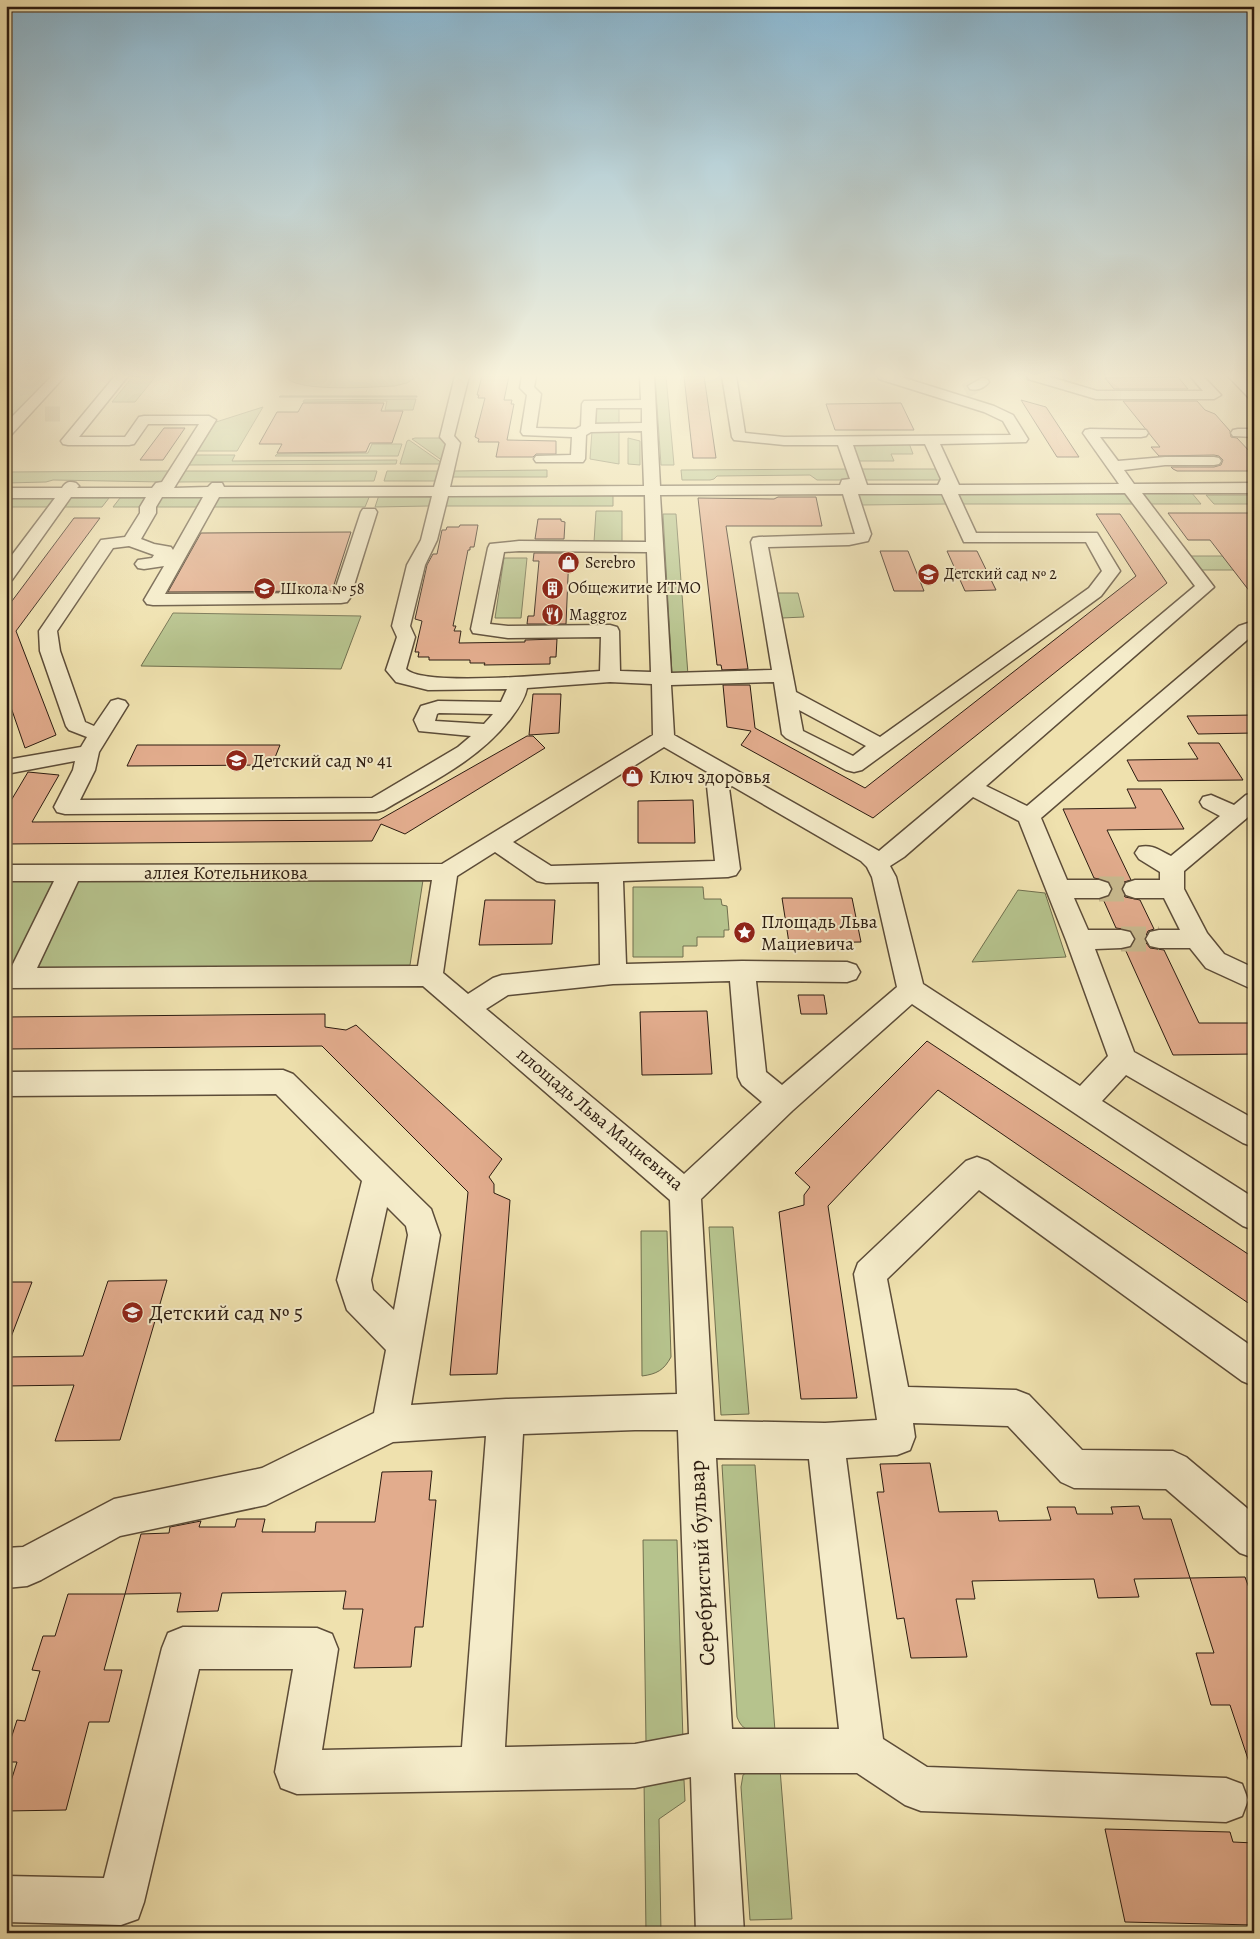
<svg xmlns="http://www.w3.org/2000/svg" width="1260" height="1939" font-family="Alegreya,serif">
<style>
.green{fill:#b6c38d;stroke:#706f4e}
.building{fill:#e2ac8d;stroke:#2b1b10}
.lines{fill:none;stroke-linecap:round;stroke-linejoin:round}
.minor-tunnel-far1{stroke:#c8b98e;stroke-width:15;stroke-dasharray:15 8;stroke-linecap:butt}
.minor-tunnel{stroke:#c8b98e;stroke-width:25;stroke-dasharray:25 12;stroke-linecap:butt}
.minor-casing{stroke:#5c4c38;stroke-width:3}
.minor{fill:#f5ecca;fill-rule:evenodd}
.labels{text-anchor:middle;dominant-baseline:central;stroke-width:4;stroke-linejoin:round;paint-order:stroke}
.far-poi-label{font-size:16px;fill:#2b1b10;stroke:#f5ecca;text-anchor:start}
.poi-label{font-size:19px;fill:#2b1b10;stroke:#f5ecca;text-anchor:start}
.street-label{font-size:19px;fill:#2b1b10;stroke:#f5ecca}
.near-poi-label{font-size:22px;fill:#2b1b10;stroke:#f5ecca;text-anchor:start}
.near-street-label{font-size:22px;fill:#2b1b10;stroke:#f5ecca}
</style>
<rect width="100%" height="100%" fill="#efe1ae"/>
<filter id="stains"><feTurbulence type="fractalNoise" baseFrequency=".004" numOctaves="4"/><feColorMatrix values="0 0 0 0 .2 0 0 0 0 .09 0 0 0 0 .02 0 0 0 .5 -.17"/></filter>
<radialGradient id="worn" r=".72"><stop offset=".6" stop-color="#630" stop-opacity="0"/><stop offset="1" stop-color="#630" stop-opacity=".3"/></radialGradient>
<path class="green" d="M20 376H53L6 425V390Z
M133 376H156L135 402H112Z
M288 376H418L407 383 394 386C372 387 303 392 288 379Z
M655 376H666L674 465H661Z
M280 396H417V397H279Z
M416 399 413 410H385L387 401 303 402 304 400Z
M263 407 237 451H197L216 422Z
M594 407H619V423H593Z
M592 431H619V464L590 459Z
M415 438H439L447 443 443 461 412 439Z
M628 438 640 441V465L628 464Z
M409 440 442 463V464H400L407 441Z
M853 442 909 443 913 454H891L894 461H858Z
M372 444H402L398 456H275L277 454 368 453Z
M195 455H235L232 461 397 460 396 464 189 465Z
M847 469 850 480H817L810 475 717 476 714 479 710 480H682L681 470Z
M860 469H938L942 480H863Z
M547 470V477H451L453 471Z
M169 471 163 482 53 480 46 482 6 483V472Z
M184 471H377L374 481 177 482Z
M387 471H442L439 481H384Z
M1125 492 1134 504H961L955 493Z
M1139 492H1191L1201 504H1148Z
M857 493H942L947 504 861 505Z
M428 494 431 499 429 506 375 507 379 495Z
M613 494V506H444L446 499 451 495Z
M370 495 365 507H209L216 496Z
M1206 495H1254V504H1214Z
M6 496 57 497 49 507H6Z
M162 496H204L197 507H155Z
M69 498H109L102 507H61Z
M120 498H150L144 507H113Z
M596 511H622V542H594Z
M663 514H676L688 675H672Z
M1188 556H1243L1254 570H1199Z
M504 558H527L521 618H495Z
M777 593H798L804 617 782 618Z
M173 613 361 616 341 669 141 666Z
M423 880 410 965 35 969 78 881Z
M6 881H57L14 969H6Z
M633 887H703L704 899H721L722 905 727 906 729 930H724V937H697V946H683V957H633Z
M1018 890 1045 893 1066 957 972 962Z
M709 1227H733L749 1414 721 1415Z
M641 1231H667L671 1357C664 1370 657 1374 642 1376Z
M722 1465H755L775 1731C758 1731 744 1736 737 1717Z
M643 1540H677L683 1741 646 1742Z
M752 1769H780L792 1919 750 1920 741 1787 743 1775Z
M644 1780H684L685 1801 659 1819 661 1933H646Z"/>
<path class="building" d="M482 376H509L504 400H512L511 404H514L507 440 556 441V454H536L533 457H496L499 442H478L479 439 475 437 485 398H478L479 395H477Z
M684 376H704L716 458H693Z
M1178 377 1188 389H1114L1105 378Z
M1021 400 1046 407 1079 457H1057Z
M1123 401H1197L1205 410 1215 414 1230 431 1231 437 1237 438 1251 453H1248L1254 460V471H1177L1173 469 1171 467H1214L1221 465 1223 460 1219 456 1214 455 1159 456 1151 447H1160Z
M303 403H384L381 411H403L392 443H370L366 452 277 453 282 444H259L277 412H298Z
M901 403 914 430H835L826 404Z
M164 428H185L163 460H140Z
M778 497H816L822 526H726L748 669 722 670 721 665H717L698 498 774 499Z
M1168 513H1254V597L1210 540H1188Z
M1096 514H1120L1167 583 873 818 741 745 751 731 727 727 723 685H750L755 728 865 788 1136 576Z
M74 518H100L16 631 56 735 25 748 6 693V609Z
M538 519H561V521L565 522 564 539H535Z
M460 525H478L474 547H470V550H468L453 626H456L454 631H461L459 643 525 642V640L557 639 556 657H550V664L484 665 485 663H470V660H429V657H418L419 652H415L422 621 415 619 427 565 433 554H437L442 530H446L447 527H459Z
M351 532 332 591 168 592 201 533Z
M880 551H908L924 591H894Z
M947 551H977L996 590 965 591Z
M534 553H569L566 624H527L528 616H534L539 561H533Z
M533 694H561L559 733 529 735Z
M1254 715V733L1198 734 1187 716Z
M527 736H533L545 748 405 834 381 824 372 841 6 844V809L28 772 59 775 32 822 379 820Z
M1188 743H1219L1243 780 1138 781 1127 760 1198 759Z
M137 745H280L272 765 127 766Z
M1127 789H1161L1184 829 1107 830 1131 880 1124 882 1121 890 1125 897 1140 900 1154 929 1148 931 1144 940 1150 948 1164 950 1199 1023H1254V1054L1173 1055 1125 949 1132 947 1136 938 1130 930 1116 928 1103 899 1110 896 1113 888 1109 881 1094 878 1063 809 1136 808Z
M693 800 695 843H638V801Z
M782 898H852L861 942 789 943Z
M485 900H555L552 944 479 945Z
M798 995H824L827 1014H801Z
M707 1011 712 1074 642 1075 640 1012Z
M325 1014V1027L346 1030 356 1025 502 1159 489 1177 494 1184V1193L510 1200 497 1374 450 1375 468 1192 322 1046 6 1049V1017Z
M927 1041 1254 1258V1307L938 1090 828 1206 857 1398 801 1399 779 1212 804 1205V1195L810 1187 795 1173Z
M167 1280 120 1440 55 1441 74 1385 6 1386V1357L83 1356 108 1281Z
M6 1282H32L8 1345H6Z
M930 1463 939 1512 997 1511 999 1521 1051 1520 1047 1507H1075L1077 1514H1113L1111 1507 1139 1506 1143 1519H1171L1190 1578 1134 1579 1139 1597 1098 1598 1094 1579 972 1581 975 1599H956L967 1657 911 1658 904 1618 897 1619 877 1492H884L880 1464Z
M432 1471 429 1500H436L423 1627H415L411 1667 354 1668 363 1609H343L346 1591 222 1593 218 1611 177 1612 181 1593 125 1594 141 1534 169 1533 170 1527 201 1521 199 1527H235L237 1519H265L262 1532H315L316 1522H375L382 1472Z
M1245 1577 1254 1601V1765H1250L1230 1705H1211L1196 1653H1214L1190 1578Z
M68 1594H125L104 1670H122L109 1722H89L66 1810 6 1811V1797L17 1762H6V1754L17 1720 25 1721 40 1671 32 1670 43 1636H55Z
M1105 1829 1230 1832 1233 1842 1254 1843V1925L1125 1922Z"/>
<g class="lines">
<path class="minor-tunnel-far1" d="M965 391 975 386
M45 414H66"/>
<path class="minor-tunnel" d="M1099 889H1135
M1121 939H1159"/>
<defs>
<path id="minor" d="M52 376H65L11 435 6 436V423Z
M115 376H128L79 437H125L139 417 144 416H209L216 420 174 488 208 487 212 483H222L224 487H434L446 444 440 437 455 376H469L454 436 460 443 450 487 644 486 642 431 591 432 586 435 585 459 583 462H536L534 459 536 456 571 455 572 437 523 435 521 432 527 395 520 388 522 376H536L534 387 541 394 536 428 576 429 581 426 582 404 584 401 641 400 640 376H654L660 486 840 485 842 480 850 479 838 445H784L734 440 732 437 722 376H736L745 433 784 437 1011 435 1003 421 984 412 879 379 878 376H898L994 406 1013 415 1028 439 1026 442 940 444 959 485 1119 484 1083 433 1085 430 1090 429 1146 430 1148 433 1146 436 1141 437H1100L1118 461 1165 457H1214L1219 458 1221 461 1219 464 1214 465H1165L1124 470 1134 484 1254 483V493H1142L1214 587 986 786 1027 806 1239 626 1254 621V634L1041 818 1067 880H1099L1108 883 1111 889 1108 895 1099 898H1074L1088 930H1121L1130 932 1134 939 1130 946 1121 948 1095 949 1134 1052 1254 1119V1147L1243 1143 1126 1075 1102 1101 1254 1198V1230L1243 1226 912 1004 792 1111 701 1199 714 1421 825 1423 877 1420 854 1274 858 1263 966 1161 977 1157 988 1161 1254 1348V1386L1242 1381 979 1190 887 1279 908 1387 1016 1390 1029 1395 1082 1450 1173 1451 1186 1457 1254 1514V1558L1240 1553 1166 1489 1074 1488 1061 1482 1008 1426 913 1423 915 1437 910 1450 897 1455 846 1458 883 1739 927 1767 1226 1778 1242 1784 1248 1800 1242 1816 1226 1822 921 1811 905 1805 857 1773H734L744 1933H696L691 1777 635 1788 297 1794 281 1788 275 1772 293 1669H199L144 1902 138 1919 121 1925 6 1922V1876L104 1878 162 1648 168 1633 183 1627 317 1628 332 1634 338 1649 322 1750 462 1747 486 1436 393 1442 266 1505 120 1536 41 1580 27 1586 6 1588V1548L23 1547 114 1499 262 1468 374 1413 386 1350 347 1310 337 1280 362 1181 276 1094 6 1096V1072L283 1070 293 1074 431 1209 440 1235 411 1405 506 1399 677 1394 670 1200 423 986 6 988V968H11L54 881H6V865L442 864 653 735 652 684 610 682 527 688C525 699 517 710 511 718 478 761 429 783 384 810L376 812 65 814 57 812 54 807 73 770 75 761 6 774V760L81 747 87 737 69 730 66 726 40 651 39 631 101 540 125 537 140 513V507L146 497H71L12 580 6 581V563L55 498H6V488H62C66 482 69 481 76 483L79 486 77 488H152L156 483 162 482 199 424H148L134 444 129 445H68L63 444 61 441ZM596 408H642V423L595 424ZM925 444 941 479 938 485H867L853 445ZM1125 493 1195 586 879 851 674 735 671 685 774 682 782 734 786 738 846 770 854 772 862 770 1101 596 1120 571 1097 533H976L958 494ZM843 494 855 534 759 537 753 538 751 542 772 670 671 673 660 495ZM858 494H942L964 542H1086L1102 571 1089 588 880 737 796 692 768 547 849 545 868 541 871 534ZM645 495 646 542 519 541 490 544 488 548 471 629 473 633 508 638 601 637 600 671C570 673 423 688 406 669L415 637 410 626 425 565 437 540 448 496ZM432 496 421 540 407 565 392 626 397 637 386 670 396 682 428 690 507 689 501 702 438 701 421 706 414 720 419 731 471 736 458 747 372 798 80 800 95 770 99 752 128 705 125 701 118 699 111 701 94 726 85 722 60 651 57 631 113 548 129 546 154 555 152 558 138 560 135 564 138 568 144 569 164 566 144 600 147 604 153 605 341 603 347 602 350 598 377 512 375 509H363L361 512 334 593 165 594 219 497ZM162 497H203L173 550 171 547 154 544 141 539 156 513V507ZM519 551 647 552 651 672 620 671 619 631 617 627 610 625 508 626 490 624 504 552ZM799 710 866 746 853 756 803 731ZM439 713 493 714 484 724 435 721 437 714ZM664 747 716 777 707 786 715 861 551 866 513 842ZM732 786 861 861 867 867 872 877 897 987 782 1085 766 1072 756 981 847 982 856 979 860 972 856 965 847 962 742 961 626 964 623 881 728 877 736 875 740 869 729 788ZM973 797 1019 821 1066 940 1108 1056 1080 1086 923 984 896 877 890 866 904 857ZM495 852 537 881 546 883 599 882 600 965 502 975 493 978 468 994 443 973 457 876ZM432 880 418 966 37 968 78 881ZM730 981 738 1077 742 1085 762 1102 684 1174 486 1009 508 995 613 984ZM387 1207 406 1226 408 1235 394 1310 373 1290 371 1280ZM635 1430H678L689 1734 635 1744 505 1747 523 1434ZM716 1458 809 1459 839 1729H732Z
M1027 376H1047L1097 391H1203L1190 376H1203L1221 395 1214 399H1096L1028 379Z
M1228 376H1242L1254 387V399L1249 398Z
M982 378 987 379 989 382C984 388 977 391 970 389L968 386Z
M1238 429H1254V437L1233 436 1231 433 1233 430Z
M1254 793V812L1184 871V889L1207 933 1224 954 1254 968V990L1206 968 1190 948H1159L1150 946 1146 939 1150 932 1159 930H1180L1164 898H1135L1126 895 1123 889 1126 883 1135 880H1160V872L1139 859 1135 853 1139 847C1152 844 1159 850 1171 856L1220 816 1203 807 1200 802 1203 797 1211 795 1234 805 1246 795Z"/>
</defs>
<use href="#minor" class="minor-casing"/>
<use href="#minor" class="minor"/>
</g>
<linearGradient id="sky" x2="0" y2="1"><stop stop-color="#89b7d2"/><stop offset="0.58" stop-color="#f8f2db"/><stop offset="1" stop-color="#f8f2db" stop-opacity="0"/></linearGradient>
<rect width="1260" height="648" fill="url(#sky)"/>
<defs>
<symbol id="shop-disc" viewBox="-11 -11 22 22"><circle r="9.5" fill="#8f2418" stroke="#f5ecca"/><path d="M-5-2.5h2.3a2.7 3.5 0 0 1 5.4 0H5L5.5 6h-11ZM-1.5-2.5h3a1.5 2.3 0 0 0-3 0Z" fill="#fff"/></symbol>
<symbol id="school-disc" viewBox="-11 -11 22 22"><circle r="9.5" fill="#8f2418" stroke="#f5ecca"/><path d="M0-5L7-2L0 1L-7-2ZM-4 1L0 2.5L4 1V4Q0 6-4 4Z" fill="#fff"/></symbol>
<symbol id="building-disc" viewBox="-11 -11 22 22"><circle r="9.5" fill="#8f2418" stroke="#f5ecca"/><path d="M-4-6H4V6H1V3H-1V6H-4ZM-2.5-4.3h1.7v1.8h-1.7ZM.8-4.3h1.7v1.8H.8ZM-2.5-1h1.7V.8h-1.7ZM.8-1h1.7V.8H.8Z" fill="#fff"/></symbol>
<symbol id="restaurant-disc" viewBox="-11 -11 22 22"><circle r="9.5" fill="#8f2418" stroke="#f5ecca"/><path d="M-5-6h1v4h1v-4h1v4h1v-4h1v5L-1.5 .5V6h-2V.5L-5-1ZM5-6V6H3V1.5H1.5Q1.5-4 5-6Z" fill="#fff"/></symbol>
<symbol id="sight-disc" viewBox="-11 -11 22 22"><circle r="9.5" fill="#8f2418" stroke="#f5ecca"/><path d="M0-6L1.8-2.2L6-1.7L2.9 1.2L3.7 5.4L0 3.3L-3.7 5.4L-2.9 1.2L-6-1.7L-1.8-2.2Z" fill="#fff"/></symbol>
</defs>
<g fill-rule="evenodd">
<use href="#shop-disc" x="556" y="550" width="25" height="25"/>
<use href="#school-disc" x="916" y="562" width="25" height="25"/>
<use href="#building-disc" x="540" y="576" width="25" height="25"/>
<use href="#school-disc" x="252" y="576" width="25" height="25"/>
<use href="#restaurant-disc" x="540" y="602" width="25" height="25"/>
<use href="#school-disc" x="224" y="748" width="25" height="25"/>
<use href="#shop-disc" x="620" y="764" width="25" height="25"/>
<use href="#sight-disc" x="732" y="920" width="25" height="25"/>
<use href="#school-disc" x="120" y="1300" width="25" height="25"/>
</g>
<g class="labels">
<g class="far-poi-label">
<text x="585" y="563">Serebro</text>
<text x="944" y="574">Детский сад № 2</text>
<text x="568" y="588">Общежитие ИТМО</text>
<text x="280" y="589">Школа № 58</text>
<text x="569" y="615">Maggroz</text>
</g>
<g class="poi-label">
<text x="252" y="761">Детский сад № 41</text>
<text x="649" y="777">Ключ здоровья</text>
<text x="761" y="922">Площадь Льва<tspan x="761" dy="22">Мациевича</tspan></text>
</g>
<g class="street-label">
<text x="226" y="873">аллея Котельникова</text>
<text transform="translate(600 1119) rotate(40)">площадь Льва Мациевича</text>
</g>
<g class="near-poi-label">
<text x="149" y="1313">Детский сад № 5</text>
</g>
<g class="near-street-label">
<text transform="translate(702 1563) rotate(-93)">Серебристый бульвар</text>
</g>
</g>
<rect width="1260" height="1939" fill="none" stroke="#efe1ae" stroke-width="25"/>
<rect x="8" y="8" width="1245" height="1924" fill="none" stroke="#2b1b10" stroke-width="2.5"/>
<rect x="12" y="12" width="1235" height="1914" fill="none" stroke="#2b1b10"/>
<rect width="100%" height="100%" filter="url(#stains)"/>
<rect width="100%" height="100%" fill="url(#worn)"/>
</svg>
